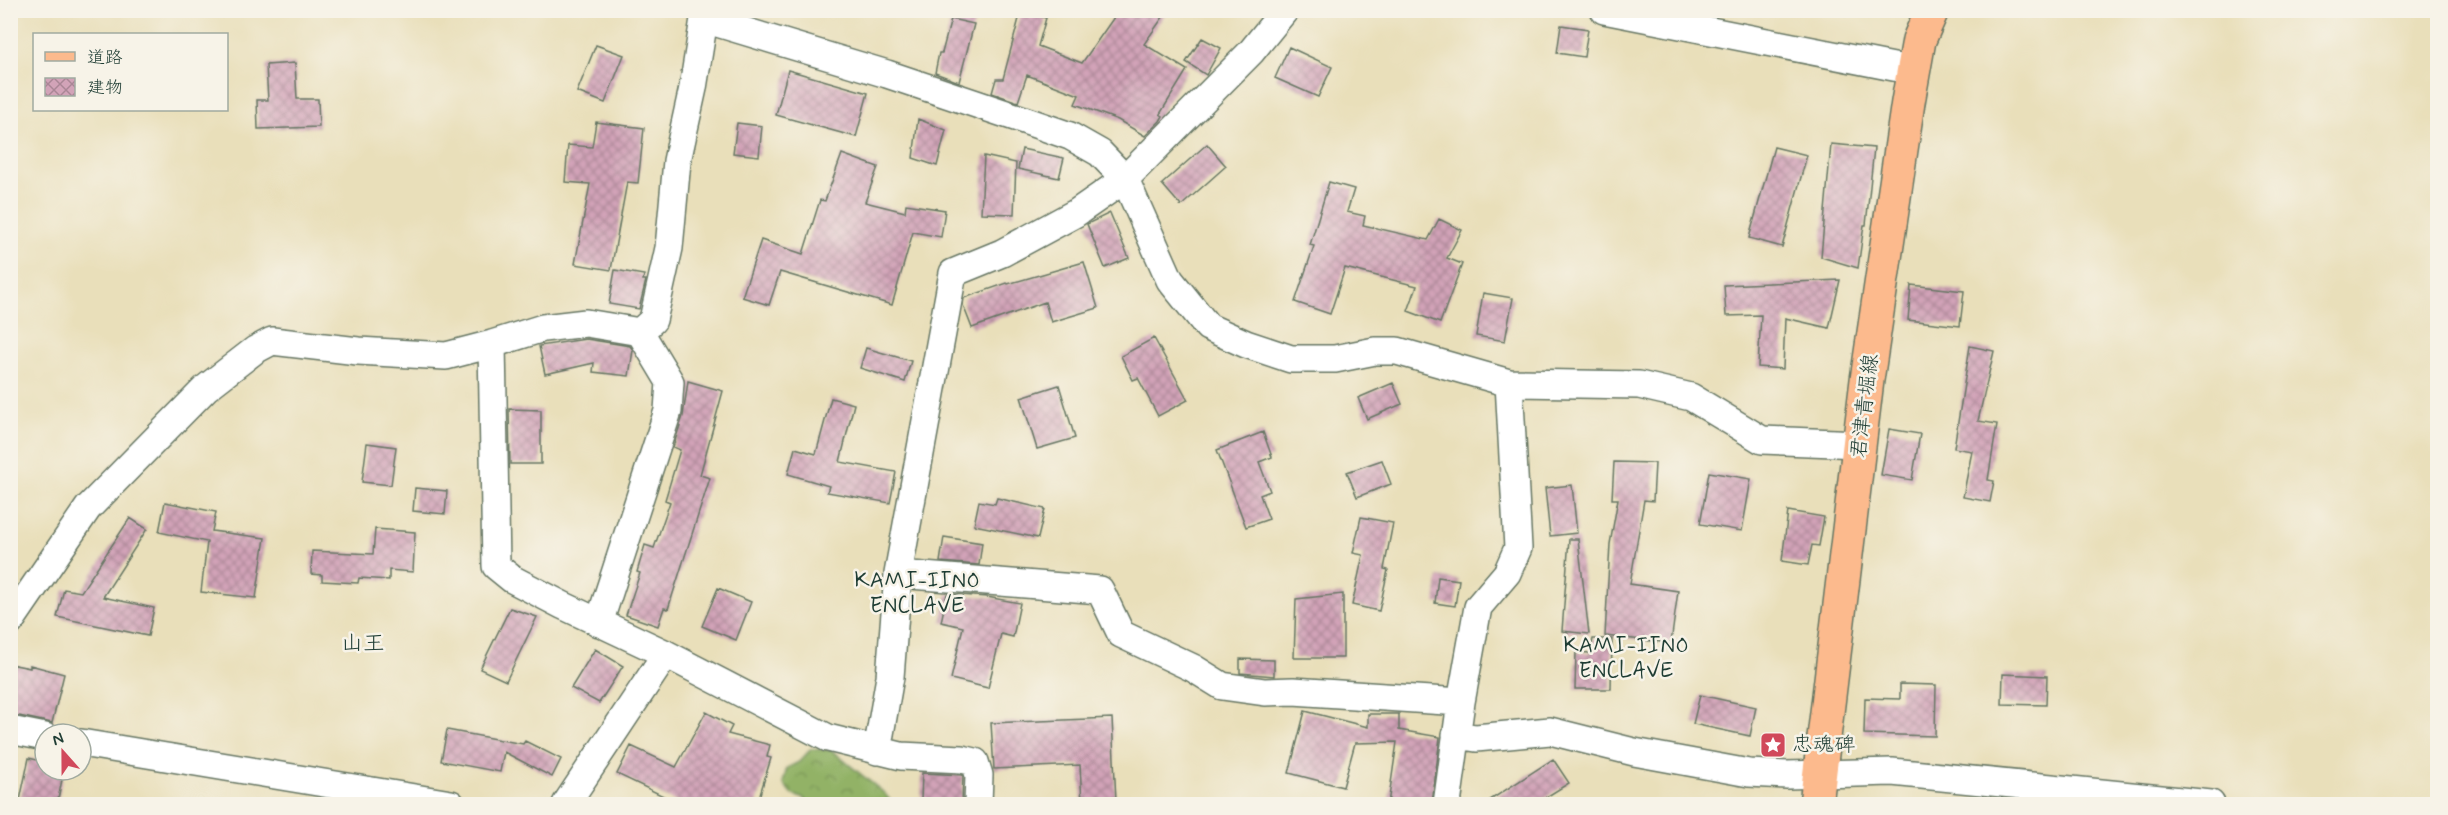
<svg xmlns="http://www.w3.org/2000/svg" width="2448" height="815" font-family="Mynerve,'Klee One',sans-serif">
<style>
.forest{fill:url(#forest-crowns);stroke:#58784d;stroke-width:1.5}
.building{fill:url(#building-cross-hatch)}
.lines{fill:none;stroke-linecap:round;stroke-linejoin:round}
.minor-casing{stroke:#667663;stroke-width:30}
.major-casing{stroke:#667663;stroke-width:36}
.minor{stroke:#fff;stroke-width:27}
.major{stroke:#fcba8d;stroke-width:33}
.labels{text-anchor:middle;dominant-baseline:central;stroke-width:5;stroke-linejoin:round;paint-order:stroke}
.street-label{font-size:21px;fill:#1f3d34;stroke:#f7f3e8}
.poi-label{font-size:21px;fill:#1f3d34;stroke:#f7f3e8;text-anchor:start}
.neighbourhood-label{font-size:22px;fill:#1f3d34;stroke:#f7f3e8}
</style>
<defs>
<pattern id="forest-crowns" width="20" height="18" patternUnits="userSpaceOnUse" patternTransform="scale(1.5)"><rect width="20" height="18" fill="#92b266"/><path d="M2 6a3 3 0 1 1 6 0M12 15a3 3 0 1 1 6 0" fill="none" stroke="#779255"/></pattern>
<pattern id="building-cross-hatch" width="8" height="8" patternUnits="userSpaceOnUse" patternTransform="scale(1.5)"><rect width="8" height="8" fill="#d2a3b8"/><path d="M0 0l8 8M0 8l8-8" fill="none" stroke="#aa8696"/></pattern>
</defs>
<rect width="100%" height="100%" fill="#f7f3e8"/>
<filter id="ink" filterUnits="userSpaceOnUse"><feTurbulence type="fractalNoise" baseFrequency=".0167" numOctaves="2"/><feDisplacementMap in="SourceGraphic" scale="12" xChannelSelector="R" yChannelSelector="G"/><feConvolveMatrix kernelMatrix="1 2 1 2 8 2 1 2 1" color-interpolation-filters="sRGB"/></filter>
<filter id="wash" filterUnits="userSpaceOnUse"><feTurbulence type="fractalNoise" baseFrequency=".008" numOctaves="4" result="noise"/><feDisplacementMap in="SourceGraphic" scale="24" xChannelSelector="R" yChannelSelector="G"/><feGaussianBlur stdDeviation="1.35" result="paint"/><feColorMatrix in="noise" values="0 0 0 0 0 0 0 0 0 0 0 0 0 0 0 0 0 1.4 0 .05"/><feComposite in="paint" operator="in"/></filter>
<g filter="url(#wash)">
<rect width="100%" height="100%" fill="#e9dfba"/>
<path class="forest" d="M811 749 831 750 884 793 893 804H805V799L791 794 783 783 787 768 799 762Z"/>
<g id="blocks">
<path class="building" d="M1119 10H1168L1144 44 1187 70 1160 114 1163 116 1160 121 1145 136 1118 120 1075 104 1079 95 1027 75 1018 102 992 93 996 79H1003L1021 11 1046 18 1038 46 1082 63Z
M951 19 974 24 959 82 935 73 939 53H942Z
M1561 25 1588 29 1584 57 1557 53Z
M1202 38 1221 48 1206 75 1186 62Z
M596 45 624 55 605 103 577 92Z
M1289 47 1332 67 1318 97 1275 78Z
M295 63 297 99H318L319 127 258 129 257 100H268L266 65Z
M788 70 868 93 856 137 776 115Z
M918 119 946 130 937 166 913 158Z
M596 122 644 128 638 183 627 182 611 270 575 264 590 184 565 182 568 145 592 147Z
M737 123 762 126 759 156 733 153Z
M1207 144 1226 166 1181 206 1162 184Z
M1831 144 1874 148 1866 225H1864L1858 268 1821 257Z
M1774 147 1807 155 1782 247 1749 238Z
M1022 149 1064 158 1059 178 1018 169Z
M842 154 878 167 865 202 905 212 906 204 945 210 941 237 913 232 892 305 780 272 769 305 742 297 761 240 803 254 820 200 825 201Z
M984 156 1016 163 1014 214 981 213Z
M1329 182 1354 189 1347 212 1365 216 1363 225 1428 240 1439 219 1462 230 1447 258 1462 264 1440 323 1408 311 1417 286 1345 268 1330 314 1295 302 1314 246 1310 245Z
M1110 213 1129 258 1105 268 1087 224Z
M1084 262 1098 308 1051 322 1045 302 972 328 963 305 964 298 1007 283 1008 284Z
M615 270 644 275 643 280H646L639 309 609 304Z
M1840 280 1829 328 1785 318 1783 369 1758 367 1761 315 1726 316 1724 285Z
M1911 285 1964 291 1960 326 1908 320Z
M1483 293 1513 298 1505 341 1476 336Z
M1154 338 1188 400 1158 416 1138 378 1133 380 1121 356Z
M586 339 630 346 633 350 629 376 593 372 594 363 545 374 539 346Z
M1970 346 1994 351 1978 421 1997 424 1988 480 1994 481 1990 502 1963 497 1972 451 1954 448Z
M866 348 911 361 905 382 860 368Z
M688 381 723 391 700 475 710 478 668 609 664 608 658 626 626 615 640 573 637 572 645 545 654 548 670 502 665 500 680 450 673 447 683 416Z
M1393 383 1402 404 1367 419 1358 398Z
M1059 385 1075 438 1037 449 1021 397Z
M831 398 854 404 840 462 896 472 890 503 827 492 829 486 788 474 795 448 816 454Z
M509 409 541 410V464H510Z
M1889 429 1920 434 1912 480 1881 475Z
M1263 432 1272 457 1259 462 1270 491 1260 495 1269 519 1246 527 1217 450Z
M367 443 396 447 391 485 362 482Z
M1382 460 1391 484 1357 497 1347 472Z
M1614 462 1655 463 1653 501 1644 500 1630 584 1678 591 1671 643 1605 636 1610 544 1618 499H1612Z
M1709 472 1751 479 1742 531 1700 524Z
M1572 485 1577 533 1550 536 1545 488Z
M415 488 447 491 445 514 413 511Z
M997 498 1045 509 1038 538 974 525 979 501 995 504Z
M165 502 216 512 212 531 265 538 256 598 201 592 207 542 159 532Z
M1788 511 1824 517 1819 546 1812 545 1808 565 1782 561Z
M1361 517 1393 523 1384 569 1388 570 1379 611 1352 605 1363 555 1353 553Z
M130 518 147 529 103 597 154 608 148 636 57 617 64 589 81 592Z
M375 529 415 532 413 572 389 570V580L359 578 358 583 322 581V575L311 574 312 551 373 554Z
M944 537 982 543 979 565 940 562Z
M1569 539H1578L1589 634 1562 631Z
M1438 577 1459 580 1455 606 1435 603Z
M718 588 751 602 736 640 702 626Z
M947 594 987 597 1020 603 1013 637 1001 634 988 688 951 679 963 627 941 622Z
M1343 594V658H1294L1296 599Z
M510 608 537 617 506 681 480 669Z
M1593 639H1612L1611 689H1575L1576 652 1590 653Z
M595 649 623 666 599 703 571 688Z
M1240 659 1274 660V676L1240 673Z
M10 664 30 668V665L64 674 52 723 10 714Z
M2003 674 2047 676 2046 705 2002 704Z
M1900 684 1936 685 1935 736 1864 734 1865 698 1900 699Z
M1700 695 1756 707 1750 736 1693 724Z
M1305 711 1368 727V714H1399V730L1440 737 1432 804H1388L1397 742 1355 743 1343 787 1289 773Z
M706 712 732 726 728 734 770 745 767 757 771 758 757 804H680L617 774 631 746 676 767Z
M1112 718 1116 801 1082 803 1080 765 994 769 991 723Z
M447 730 523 744 525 741 561 759 552 777 504 752 500 772 441 761Z
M29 758 45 762V770H64L57 804 20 800Z
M1553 759 1569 783 1535 804H1484Z
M922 773 963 775 962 802 921 801Z"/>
</g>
</g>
<g filter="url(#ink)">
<use href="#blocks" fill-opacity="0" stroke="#667663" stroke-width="1.5"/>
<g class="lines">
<defs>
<path id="minor" d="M1604 10 1914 71
M704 19 887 74 1018 118 1070 136 1100 153 1125 179 1170 280 1208 327 1246 344 1291 359H1335L1375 351H1397L1509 383 1639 385 1691 397 1762 440 1859 444
M492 344 496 566 512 579 562 605 666 654 828 738 901 756 962 759 975 762 979 775 978 804
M898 574 1100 590 1121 634 1193 668 1222 686 1265 692 1293 691 1461 702
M10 622 88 508 206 388 255 350 272 341 358 351 446 356 492 344 543 328 586 323 640 332 653 320 669 248 677 161 693 88 704 19 702 10
M599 623 668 411 670 382 640 332
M10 730 45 737
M1456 735 1476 738 1550 731 1634 752 1749 773 1787 775 1892 772 2211 804
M81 743 451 804
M877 751 890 677 898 574 953 273 1002 253 1076 213 1125 179 1251 52 1285 10
M566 804 666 654
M1447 804 1461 702 1478 607 1507 573 1518 548 1509 383"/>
<path id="major" d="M1816 804 1867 380 1908 102 1919 40 1932 10"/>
</defs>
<use href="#minor" class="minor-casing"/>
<use href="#major" class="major-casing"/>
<use href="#minor" class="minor"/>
<use href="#major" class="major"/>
</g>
</g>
<defs>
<symbol id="sight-square" viewBox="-11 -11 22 22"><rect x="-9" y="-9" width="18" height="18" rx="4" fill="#d1495b" stroke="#f7f3e8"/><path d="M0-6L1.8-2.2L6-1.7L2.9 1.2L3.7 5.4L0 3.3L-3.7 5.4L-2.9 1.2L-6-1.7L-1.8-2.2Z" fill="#fff"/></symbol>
</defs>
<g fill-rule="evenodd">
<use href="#sight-square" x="1758" y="730" width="30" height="30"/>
</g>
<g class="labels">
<g class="street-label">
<text transform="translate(1865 406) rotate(-83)">君津青堀線</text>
</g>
<g class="poi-label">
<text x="1792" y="745">忠魂碑</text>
</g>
<g class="neighbourhood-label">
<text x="917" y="581">KAMI-IINO<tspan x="917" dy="25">ENCLAVE</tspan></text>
<text x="363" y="644">山王</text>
<text x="1626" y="646">KAMI-IINO<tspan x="1626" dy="25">ENCLAVE</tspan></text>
</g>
</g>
<rect width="2448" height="815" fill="none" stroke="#f7f3e8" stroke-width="36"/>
<rect x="33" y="33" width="195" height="78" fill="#f7f3e8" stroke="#a1aaa0" stroke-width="1.5"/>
<rect x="45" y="52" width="30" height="9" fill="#fcba8d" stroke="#a1aaa0" stroke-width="1.5"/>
<text x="87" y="63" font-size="18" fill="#1f3d34">道路</text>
<rect x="45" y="78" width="30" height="18" fill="url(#building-cross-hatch)" stroke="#a1aaa0" stroke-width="1.5"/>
<text x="87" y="93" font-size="18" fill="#1f3d34">建物</text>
<g transform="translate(63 752) rotate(339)"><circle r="28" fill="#f7f3e8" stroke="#a1aaa0" stroke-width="1.5"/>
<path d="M0-4.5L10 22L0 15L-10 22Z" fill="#d1495b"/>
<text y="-9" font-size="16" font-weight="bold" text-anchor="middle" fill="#1f3d34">N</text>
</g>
</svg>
